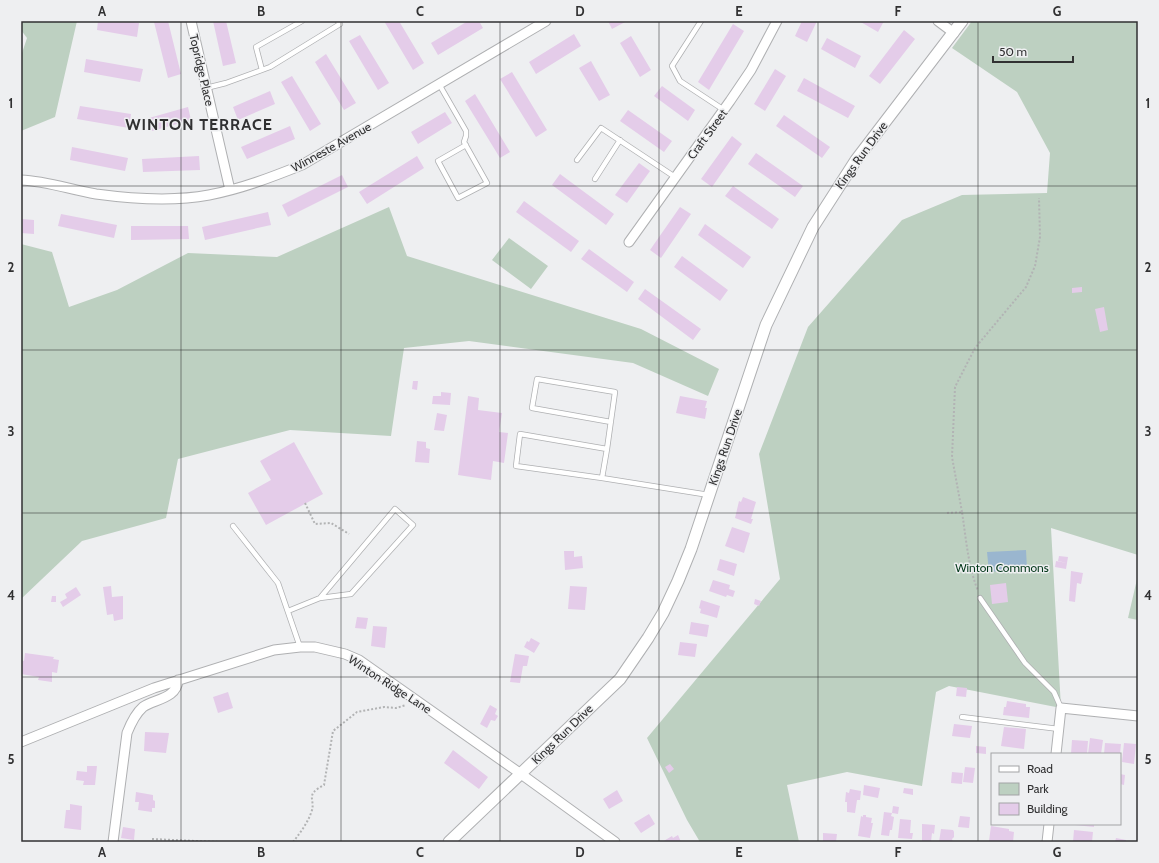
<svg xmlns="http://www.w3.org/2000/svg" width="1159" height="863" font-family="Cabin,sans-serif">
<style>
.green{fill:#bdd0c1}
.water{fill:#9ab6cf}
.building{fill:#e4cce9}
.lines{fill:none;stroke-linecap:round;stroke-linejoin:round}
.service-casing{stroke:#afb0b2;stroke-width:6}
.minor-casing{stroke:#afb0b2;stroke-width:11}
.tertiary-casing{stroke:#afb0b2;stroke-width:13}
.path{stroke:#b2b3b4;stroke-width:2;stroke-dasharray:2 2;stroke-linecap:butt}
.service{stroke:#fff;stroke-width:4.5}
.minor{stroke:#fff;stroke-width:9}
.tertiary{stroke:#fff;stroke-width:11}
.grid{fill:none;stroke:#313132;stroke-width:1;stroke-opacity:0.55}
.labels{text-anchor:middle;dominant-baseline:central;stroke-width:3;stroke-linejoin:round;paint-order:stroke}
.street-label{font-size:12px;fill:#313132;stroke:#eeeff1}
.park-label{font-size:12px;fill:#003618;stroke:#eeeff1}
.district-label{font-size:16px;font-weight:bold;letter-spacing:1px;fill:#313132;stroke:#eeeff1}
.neatline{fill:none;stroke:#313132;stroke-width:1.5}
.grid-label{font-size:13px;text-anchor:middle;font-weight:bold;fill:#313132}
</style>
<rect width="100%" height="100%" fill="#eeeff1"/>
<path class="green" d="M21 21H77L55 117 21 131V56L27 38 21 30Z
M972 21H1138V555L1051 528 1061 708 949 686 936 692 922 786 847 772 787 785 799 842H700L687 820 647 738 780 579 759 454 808 327 902 220 962 195 1047 193 1050 153 1017 92 952 48Z
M389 207 407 256 641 329 719 369 708 396 633 363 469 341 404 348 391 436 290 430 178 459 166 518 82 541 21 599V244L52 252 69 307 117 290 188 253 277 257Z
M509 238 548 266 531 289 492 260Z
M1138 575V620L1128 618Z"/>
<path class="water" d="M1026 550 1027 569 989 572 987 552Z"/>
<path class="building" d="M98 21H126L139 23 137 37 97 30Z
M161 21H168L181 74 168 78 154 22Z
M213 21H226L236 63 223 66Z
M384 21H399L424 63 413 70Z
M468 21H479L483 28 438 55 431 43Z
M608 21H627L612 29Z
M802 21H817L807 42 795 36Z
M859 21H884L878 32Z
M733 24 744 31 709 90 698 82Z
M904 30 915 39 880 84 869 76Z
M574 34 581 46 536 74 529 62Z
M360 35 389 83 378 90 349 41Z
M631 36 651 70 640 77 620 43Z
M827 38 861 56 855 68 821 49Z
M326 54 356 103 344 110 315 62Z
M86 59 143 69 140 82 84 72Z
M591 61 610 95 599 101 579 68Z
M775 69 786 76 765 111 754 104Z
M512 72 547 130 536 137 500 79Z
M292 76 321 124 310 131 281 82Z
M804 78 855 106 848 118 797 91Z
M662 86 695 110 688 121 654 96Z
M270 91 275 104 238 120 233 107Z
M475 94 510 152 500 158 465 101Z
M80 106 131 114 129 128 77 119Z
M188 107 191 120 152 131 149 118Z
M628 110 672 141 664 152 620 121Z
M445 112 452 123 418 144 411 132Z
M784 115 830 147 822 158 776 126Z
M290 126 295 139 247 159 241 147Z
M732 136 742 144 712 187 701 179Z
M72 147 128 158 125 171 70 160Z
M756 153 803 186 795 197 748 164Z
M199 156 200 170 143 172 142 159Z
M417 156 424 168 367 204 359 192Z
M639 163 650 171 627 203 615 195Z
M560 174 614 214 606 225 552 185Z
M342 175 348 187 288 217 282 205Z
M733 186 779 219 772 229 725 196Z
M524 201 579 241 571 252 516 212Z
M680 207 691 214 661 258 650 250Z
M268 212 271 225 205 240 202 227Z
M61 214 117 225 114 238 58 226Z
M21 219 34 220V234L21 233Z
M705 224 751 257 743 268 698 235Z
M131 226H188L189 239 131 240Z
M589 249 634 282 627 292 581 259Z
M682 256 728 290 720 301 674 267Z
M1082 287V292L1072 293V288Z
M645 289 701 329 693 340 638 299Z
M1104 307 1108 330 1100 332 1095 309Z
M413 381H418L417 390 412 389Z
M441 392 451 393 450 405 432 404 433 396H441Z
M468 396 479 398 478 410 502 413 499 432 508 433 504 463 493 461 491 480 458 475Z
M680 396 707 401 705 408H707L705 419 676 413Z
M437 413 447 415 444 431 434 430Z
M417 441 426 442V448L430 449 429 463 415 462Z
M294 442 323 494 266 525 248 493 271 480 260 461Z
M743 497 756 502 751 519H753L751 524 735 518 739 501 741 502Z
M732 527 750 533 744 553 725 546Z
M564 551H574V557L582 556 583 568 565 570Z
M1059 556 1068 557 1067 563 1058 561Z
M720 559 737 564 734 576 717 570Z
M1056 561 1067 563 1066 569 1055 567Z
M1071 571 1083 573 1081 584 1077 583 1075 602 1069 601Z
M713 580 730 585 729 589 735 591 733 597 727 595 726 597 709 591Z
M1006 583 1008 602 992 604 990 585Z
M111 586 112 597 123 596V619L114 621 113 614 107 615 103 587Z
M570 586 587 587 585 610 568 609Z
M76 587 81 595 63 607 60 602 67 598 65 594Z
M52 596H56V602H51Z
M755 599 761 601 759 606 754 604Z
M701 600 720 606 717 618 700 613 701 609 699 608Z
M357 617 368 618 366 629 355 628Z
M691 622 709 625 707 637 689 634Z
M373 626 387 627 385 648 371 646Z
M531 638 540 643 534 653 524 647 527 641 529 642Z
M680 642 697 644 695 657 678 655Z
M25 653 54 657 53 659 59 660 57 673 52 672V682L38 680 39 677 21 674V660L24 661Z
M515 654 529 656 527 666H523L520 683 510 682Z
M957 687 967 688 966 697 956 696Z
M228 692 233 708 218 713 213 697Z
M1007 701 1026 704V707H1030L1029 718 1003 715 1004 707H1006Z
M490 705 497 709 495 714 498 716 495 721 491 720 487 728 480 724Z
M954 724 972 726 970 738 952 736Z
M1004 727 1026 729 1024 749 1001 746Z
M145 732 169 733 166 753 144 751Z
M1090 738 1103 740 1101 754H1088Z
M1072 740 1088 741 1087 754H1071Z
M1105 743 1121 744 1120 754H1104Z
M1124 743 1136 744 1134 764 1122 762Z
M976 746 986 747V754L976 753Z
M453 750 488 777 479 789 444 763Z
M670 764 674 769 669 773 665 767Z
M87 766H97L95 785H83L84 781 76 780 77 771 87 772Z
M965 767 975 768 973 783 963 782Z
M952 772 963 773 962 784 951 783Z
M1120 774 1125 775 1124 785 1120 784Z
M864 785 880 788 878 798 863 795Z
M904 788 913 789V795L903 793Z
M850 789 861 791 860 800H857L855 813 847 812V802H845L846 792 849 793Z
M617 790 623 801 609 809 603 799Z
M136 792 153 795V800L155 801V808H152V812L138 810 139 802H135Z
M70 804 82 806 81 830 64 828 66 810H70Z
M893 806 899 807 898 814 892 813Z
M884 812 892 813 891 816 894 817 892 830H890L889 836 881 835Z
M649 814 655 824 641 833 634 823Z
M863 815H866V817L872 818 871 823H873L870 838 858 836 861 816 863 817Z
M960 816 970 817 969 828 958 827Z
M900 819 911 820 910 833H913L912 839 898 838Z
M922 824 935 825 934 834 932 833 931 842H922Z
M1075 824H1094V827L1075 825Z
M991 826 1009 829V831L1014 832 1013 842 989 841Z
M123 827 135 829 134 840 121 838Z
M941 829 953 830 954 832V837L952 839 953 842H939Z
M1074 830 1093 832 1092 842H1073Z
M823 833 837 834 836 842H823Z
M678 835 681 842H662L672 836 673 838Z
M1116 838 1126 840V842H1115Z"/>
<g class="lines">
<defs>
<path id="service" d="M701 21 672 66 680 81 724 110
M262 70 256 47 302 21
M439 84 466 131V136L464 142 487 183 458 198 438 161 466 145
M206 88 226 83 270 67 340 24 338 21
M577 160 601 128 675 177
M595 179 620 140
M607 449 615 392 537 379 532 408 611 422
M602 478 607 449 520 434 516 466 602 478 709 495
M233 526 278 583 300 647
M980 598 1025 663 1054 692 1061 708
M288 611 320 598 395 509 413 525 351 594 320 598
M962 717 1059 729"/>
<path id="minor" d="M191 21 230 190
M938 21 954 33
M21 180C47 181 71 190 96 194 133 199 172 202 209 195 241 189 272 177 302 165L546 21
M629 242 730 101 751 70 777 21
M21 742 154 688 274 650 300 647H315L345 654 359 660 521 774 615 842
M1056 754 1061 708 1138 716
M113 842 127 733C131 723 135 714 143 707 154 699 177 699 178 680
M1047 842 1049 824"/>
<path id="tertiary" d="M449 842 620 679 648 638 663 613 678 581 691 549 766 325 813 227 856 160 962 21"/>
</defs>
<use href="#service" class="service-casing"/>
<use href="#minor" class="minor-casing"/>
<use href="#tertiary" class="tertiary-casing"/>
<path class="path" d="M305 503 315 524 331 523 349 534
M962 512 952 457 955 387 975 348 1026 287 1035 266 1040 237 1039 198
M947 513 962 512C966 538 968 566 978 591
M152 839 219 842
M293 842C300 833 307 824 311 813 317 799 303 796 324 785L333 731 357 712 384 707 396 708 406 705"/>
<use href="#service" class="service"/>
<use href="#minor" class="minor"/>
<use href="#tertiary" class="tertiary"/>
</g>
<path class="grid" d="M181 21V842M341 21V842M500 21V842M659 21V842M818 21V842M978 21V842M21 186H1138M21 350H1138M21 513H1138M21 677H1138"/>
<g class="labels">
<g class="street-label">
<text transform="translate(202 70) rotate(77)">Topridge Place</text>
<text transform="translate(707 134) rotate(-54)">Craft Street</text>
<text transform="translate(331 147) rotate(-29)">Winneste Avenue</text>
<text transform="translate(861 155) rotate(-54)">Kings Run Drive</text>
<text transform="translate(725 447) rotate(-71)">Kings Run Drive</text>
<text transform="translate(390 684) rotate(33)">Winton Ridge Lane</text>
<text transform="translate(562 734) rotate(-44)">Kings Run Drive</text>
</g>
<g class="park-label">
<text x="1002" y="567">Winton Commons</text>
</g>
<g class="district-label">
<text x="199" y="124">WINTON TERRACE</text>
</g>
</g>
<rect width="1159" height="863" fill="none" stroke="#eeeff1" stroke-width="44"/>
<rect x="991" y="753" width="130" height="72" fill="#eeeff1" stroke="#a2a3a5"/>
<rect x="999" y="766" width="20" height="6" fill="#ffffff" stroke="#a2a3a5"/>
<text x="1027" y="773" font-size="12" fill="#313132">Road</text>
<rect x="999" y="783" width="20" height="12" fill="#bdd0c1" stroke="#a2a3a5"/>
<text x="1027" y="793" font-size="12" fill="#313132">Park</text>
<rect x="999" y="803" width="20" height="12" fill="#e4cce9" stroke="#a2a3a5"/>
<text x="1027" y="813" font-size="12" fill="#313132">Building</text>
<path d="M993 56v6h80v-6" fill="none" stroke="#313132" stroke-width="2"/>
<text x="999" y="56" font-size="12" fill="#313132" stroke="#eeeff1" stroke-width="3" paint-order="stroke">50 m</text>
<rect x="22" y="22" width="1115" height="819" class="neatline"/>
<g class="grid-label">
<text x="102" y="16">A</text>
<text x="261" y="16">B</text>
<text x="420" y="16">C</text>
<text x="580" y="16">D</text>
<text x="739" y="16">E</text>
<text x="898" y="16">F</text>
<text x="1057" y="16">G</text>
<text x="11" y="108">1</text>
<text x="1148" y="108">1</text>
<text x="11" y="272">2</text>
<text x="1148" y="272">2</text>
<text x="11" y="436">3</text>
<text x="1148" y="436">3</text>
<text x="11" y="600">4</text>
<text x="1148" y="600">4</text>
<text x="11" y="764">5</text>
<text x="1148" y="764">5</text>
<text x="102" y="857">A</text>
<text x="261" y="857">B</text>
<text x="420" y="857">C</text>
<text x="580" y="857">D</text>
<text x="739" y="857">E</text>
<text x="898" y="857">F</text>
<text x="1057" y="857">G</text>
</g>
</svg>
